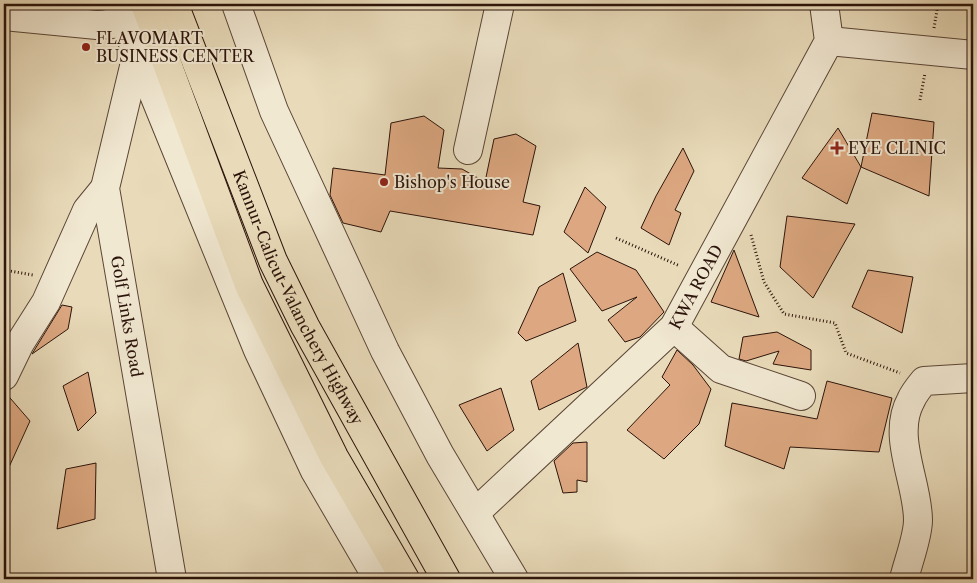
<svg xmlns="http://www.w3.org/2000/svg" width="977" height="583" font-family="'Libre Caslon Text',serif">
<style>
.building{fill:#dda881;stroke:#2b130a}
.lines{fill:none;stroke-linecap:round;stroke-linejoin:round}
.minor-casing{stroke:#5a4536;stroke-width:30}
.highway-casing{stroke:#2b130a;stroke-width:30}
.path{stroke:#2b130a;stroke-width:3;stroke-dasharray:1 2.5;stroke-linecap:butt}
.minor{stroke:#f1e8d2;stroke-width:28}
.highway{stroke:#e9dbba;stroke-width:28}
.poi-dot{fill:#8f2418;stroke:#f1e8d2;stroke-width:2}
.labels{text-anchor:middle;dominant-baseline:central;stroke-width:4;stroke-linejoin:round;paint-order:stroke}
.poi-label{font-size:16px;fill:#2b130a;stroke:#f1e8d2;text-anchor:start}
.street-label{font-size:16px;fill:#2b130a;stroke:#f1e8d2}
</style>
<rect width="100%" height="100%" fill="#e9dbba"/>
<filter id="stains"><feTurbulence type="fractalNoise" baseFrequency=".004" numOctaves="4"/><feColorMatrix values="0 0 0 0 .2 0 0 0 0 .09 0 0 0 0 .02 0 0 0 .5 -.17"/></filter>
<radialGradient id="worn" r=".72"><stop offset=".6" stop-color="#630" stop-opacity="0"/><stop offset="1" stop-color="#630" stop-opacity=".3"/></radialGradient>
<path class="building" d="M872 113 934 122 929 196 861 167Z
M424 116 444 130 438 168 462 169 485 182 494 139 516 134 536 146 523 202 540 206 533 235 390 211 381 232 343 223 330 195 333 168 385 175 391 123Z
M838 128 861 167 847 204 802 178Z
M683 148 694 171 675 210 681 213 669 245 641 228 656 196Z
M585 187 606 207 588 253 564 232Z
M787 216 855 224 813 298 780 267Z
M734 250 759 317 711 302Z
M597 252 636 270 664 312 640 337 625 342 608 320 637 297 602 311 570 269Z
M868 270 913 277 902 333 852 307Z
M563 273 576 321 526 341 518 333 539 287Z
M62 305 72 307 68 329 32 354Z
M777 332 811 350V370L773 364 779 351 746 361 739 359 743 337Z
M578 343 587 387 539 410 531 381Z
M677 350 693 365 711 389 699 424 664 459 627 430 670 385 662 377Z
M88 372 96 413 78 431 63 386Z
M827 381 892 398 879 452 790 447 784 469 725 446 732 403 817 419Z
M501 388 514 430 487 451 459 405Z
M4 391 30 421 4 478Z
M587 442V482L577 480V492L563 493 554 461 573 443Z
M96 463 95 519 57 529 66 469Z"/>
<g class="lines">
<defs>
<g id="minor">
<path d="M117 4 258 350 315 471 378 579"/>
<path d="M236 4 274 111 385 351 440 455 514 579"/>
<path d="M4 16 97 25 125 23"/>
<path d="M829 41 973 55"/>
<path id="s1" d="M137 54 105 188 172 579"/>
<path d="M468 150 500 4"/>
<path d="M674 327 721 369 801 396"/>
<path d="M4 376 20 343 46 302 87 210 105 188"/>
<path id="s2" d="M475 513 674 327 829 41 824 4"/>
<path d="M904 579C908 562 918 537 918 520 918 482 891 436 911 400 914 393 919 387 924 381L973 378"/>
</g>
<g id="highway">
<path d="M145 4 249 285 334 457 405 579"/>
<path id="s3" d="M174 4 273 261 305 326 446 579"/>
</g>
</defs>
<use href="#minor" class="minor-casing"/>
<use href="#highway" class="highway-casing"/>
<path class="path" d="M934 28 938 4
M920 100 925 73
M751 235 764 282 784 314 835 323 846 353 900 373
M616 238 680 266
M4 270 33 275"/>
<use href="#minor" class="minor"/>
<use href="#highway" class="highway"/>
</g>
<g class="poi-dot">
<circle cx="86" cy="47" r="5"/>
<path d="M834.5 140.5h5v5h5v5h-5v5h-5v-5h-5v-5h5z"/>
<circle cx="384" cy="182" r="5"/>
</g>
<g class="labels">
<g class="poi-label">
<text x="96" y="38">FLAVOMART<tspan x="96" dy="18">BUSINESS CENTER</tspan></text>
<text x="848" y="148">EYE CLINIC</text>
<text x="394" y="182">Bishop's House</text>
</g>
<g class="street-label">
<text stroke="none"><textPath href="#s2" startOffset="318">KWA ROAD</textPath></text>
<text stroke="none"><textPath href="#s3" startOffset="319">Kannur-Calicut-Valanchery Highway</textPath></text>
<text stroke="none"><textPath href="#s1" startOffset="268">Golf Links Road</textPath></text>
</g>
</g>
<rect width="977" height="583" fill="none" stroke="#e9dbba" stroke-width="20"/>
<rect x="5" y="5" width="967" height="573" fill="none" stroke="#2b130a" stroke-width="2.5"/>
<rect x="10" y="10" width="957" height="563" fill="none" stroke="#2b130a"/>
<rect width="100%" height="100%" filter="url(#stains)"/>
<rect width="100%" height="100%" fill="url(#worn)"/>
</svg>
